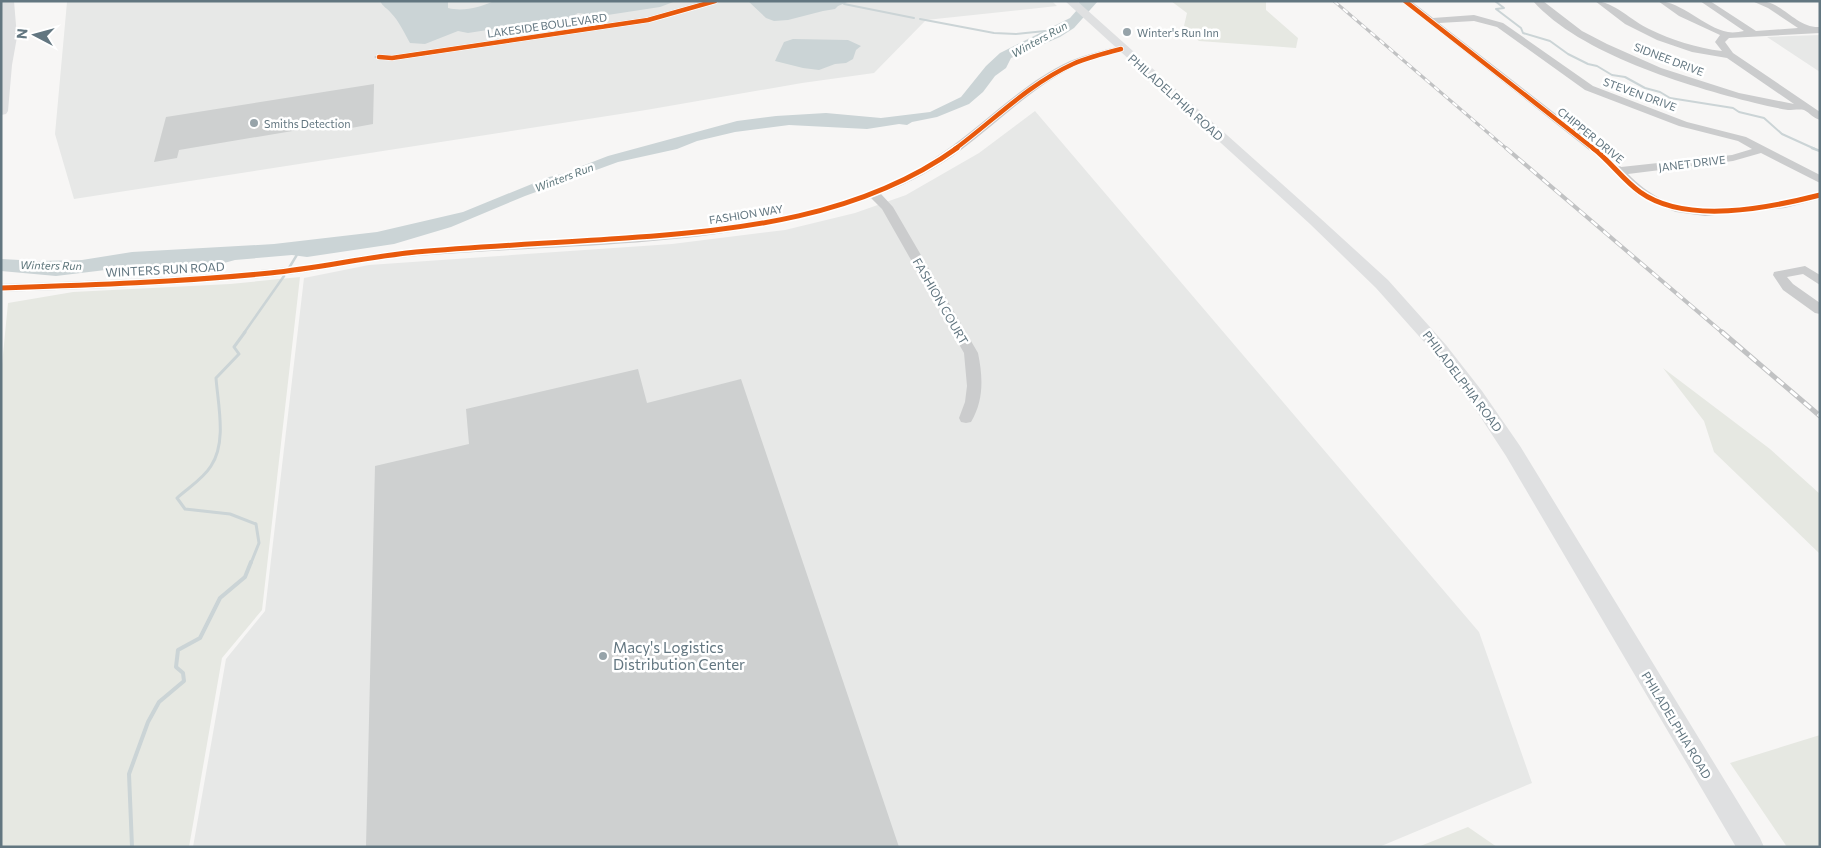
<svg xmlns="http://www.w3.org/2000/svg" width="1821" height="848" font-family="Commissioner,sans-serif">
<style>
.built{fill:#e7e8e7}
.green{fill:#e6e8e2}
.water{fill:#cbd4d6}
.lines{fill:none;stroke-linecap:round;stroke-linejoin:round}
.stream-far3{stroke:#cbd4d6;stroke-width:2}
.stream-far2{stroke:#cbd4d6;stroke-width:2.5}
.stream-far1{stroke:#cbd4d6;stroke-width:3}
.stream{stroke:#cbd4d6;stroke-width:4}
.building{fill:#ced0d0}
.minor{fill:#cbcccd;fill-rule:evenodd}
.major{fill:#dfe0e1;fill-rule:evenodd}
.highway{fill:#dfe0e1;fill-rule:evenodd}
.rail-far2-casing{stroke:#c1c2c3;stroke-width:3}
.rail-far1-casing{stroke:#c1c2c3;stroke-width:4}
.rail-casing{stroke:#c1c2c3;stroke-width:5}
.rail-far2{stroke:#fff;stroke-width:2;stroke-dasharray:6;stroke-linecap:butt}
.rail-far1{stroke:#fff;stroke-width:2.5;stroke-dasharray:8;stroke-linecap:butt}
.rail{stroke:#fff;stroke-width:3;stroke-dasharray:9;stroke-linecap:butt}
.cycleway-far1-casing{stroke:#fff;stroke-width:6}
.cycleway-casing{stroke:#fff;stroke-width:8}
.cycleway-far1{stroke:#e8590c;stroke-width:4.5}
.cycleway{stroke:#e8590c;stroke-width:5}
.poi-dot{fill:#96a3a9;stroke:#fff;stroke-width:2}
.labels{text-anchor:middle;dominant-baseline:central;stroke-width:5;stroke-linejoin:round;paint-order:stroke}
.far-street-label{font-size:11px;fill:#627680;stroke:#fff}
.far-poi-label{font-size:11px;fill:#627680;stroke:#fff;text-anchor:start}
.far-water-label{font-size:11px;font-style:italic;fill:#5d767b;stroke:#fff}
.street-label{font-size:12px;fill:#627680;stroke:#fff}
.near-poi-label{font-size:15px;fill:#627680;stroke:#fff;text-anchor:start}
</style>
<rect width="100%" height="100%" fill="#f7f6f5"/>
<path class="built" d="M63 1H1052L1057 6 926 20 874 73 802 83 646 110 74 199 55 134 67 2Z
M1820 35V72L1767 37Z
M1035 111 1479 632 1532 783 1379 847H193L226 659 265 611 304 278 369 265 672 244 785 230 855 213 906 195 979 153Z"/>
<path class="green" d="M1171 1H1266V10L1298 38 1296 48 1199 41 1184 26 1187 13Z
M300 277 262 610 222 658 189 847H1V375L8 303 73 292 230 284Z
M1663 368 1770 449 1820 494V554L1714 452 1704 421Z
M1820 735V847H1787L1730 763Z
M1468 827 1497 847H1418Z"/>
<path class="water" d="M380 1H448V8C464 12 480 7 494 1H676L660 7 601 16 578 13 566 20 547 25 532 23 468 33 458 31 425 44 410 43C405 34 399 21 391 13 387 8 383 7 380 1Z
M748 1H850L838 6 835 9 823 11 788 20 774 21 766 18Z
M1079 1H1098L1074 28 1060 37 1011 58 1006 68 995 76 983 92 969 104 937 117 912 122 907 125 899 124 867 129 789 125 735 132 697 141 677 149 618 162 525 196 451 227 394 244 307 257 292 255 235 260 224 263 130 267 56 276 1 271V259L38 261 82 260 132 252 274 244 377 232 463 212 549 177 575 171 582 166 608 156 737 121 776 116 826 113 881 118 930 112 961 97 986 66 1000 53 1070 18 1077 10Z
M793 39 848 40 861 46 856 50 853 59 846 63 835 64 819 70 803 68 775 61 784 42Z"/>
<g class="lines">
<path class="stream-far3" d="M1495 1 1504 8 1496 9 1521 28 1523 33 1550 41 1568 54 1588 64 1597 66 1612 75 1625 77 1645 88 1660 92 1670 98 1733 108 1739 112 1764 118 1782 134 1815 149
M844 4 914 18
M920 19 994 33 1016 34 1045 31"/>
<path class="stream-far2" d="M1812 148 1820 151
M289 268 298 253
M244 333 284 276"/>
<path class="stream-far1" d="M245 332 234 347 239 354 216 378C218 405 227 442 211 466 203 479 188 488 177 498L185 509 230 514 256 524 259 543 251 563"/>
<path class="stream" d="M132 847 129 774 148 722 159 702 184 681 183 673 176 667 178 650 200 638 220 598 245 577 251 562"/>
</g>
<path class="building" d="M374 84 373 124 351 128 352 121 179 150 177 158 154 162 166 117Z
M638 369 647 403 741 379 899 847H366L375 466 469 444 466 409Z"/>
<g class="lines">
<path class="minor" d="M704 1H719L648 23 392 61 379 60 374 57 379 54 392 55 647 17Z
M1401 1H1411L1433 18 1474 15 1503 23 1593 86 1687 122 1746 137 1820 175V183L1761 153 1733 161 1628 174C1638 184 1648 192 1661 199 1701 218 1777 202 1820 192V199L1785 208 1705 216 1676 212 1654 204 1636 194 1598 157ZM1474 21 1497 27 1585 90 1679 126 1738 141 1752 149 1732 155 1621 167 1606 153 1439 23Z
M1533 1H1543L1582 31 1607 44 1661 68 1739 93 1794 104 1727 58 1692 52 1657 40 1625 24 1595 1C1613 1 1632 21 1649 29 1672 40 1696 48 1722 51L1715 42 1720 35 1679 16 1658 1C1681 1 1705 28 1728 32 1733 33 1739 32 1744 31L1700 1H1710L1756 31 1798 28 1768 8 1752 1C1760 1 1768 1 1775 5 1790 13 1802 28 1820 27V33L1729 38 1725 42 1733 53 1820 112V120C1813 118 1810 113 1804 110 1800 109 1793 110 1788 110 1777 108 1766 106 1755 103 1687 86 1580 54 1533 1Z
M1121 46 1124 47V51C1108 55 1092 59 1077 65 1033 86 999 122 961 150 936 169 909 183 881 194L893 207 978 353C983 377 984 400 971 422L966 423 961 422 959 418 965 402 967 386 964 353 882 209 871 198C727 250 569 243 418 256 368 260 319 272 270 277 181 286 91 289 1 292V284C91 281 181 278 271 269 322 264 371 252 422 248 489 243 555 240 621 235 692 230 762 224 830 204 869 193 908 177 942 153 985 124 1022 83 1070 61 1087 54 1104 50 1121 46Z
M1805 266 1820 275V285L1803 274 1787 277 1793 284 1820 303V314L1815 313 1783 290 1773 275 1774 272Z"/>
<path class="major" d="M1065 1H1077L1320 218 1388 280 1446 345 1482 391 1520 446 1760 838 1764 847H1736L1506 456 1470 401 1434 353 1376 288 1310 224Z"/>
<path class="highway" d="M2 1H14L17 37 12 65 8 111 6 114 1 115C1 77 3 39 2 1Z"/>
<defs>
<path id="rail-far2" d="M1334 1 1507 149"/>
<path id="rail-far1" d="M1506 148 1723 333"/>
<path id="rail" d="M1722 332 1820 416"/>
</defs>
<use href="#rail-far2" class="rail-far2-casing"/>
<use href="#rail-far1" class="rail-far1-casing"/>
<use href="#rail" class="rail-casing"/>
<use href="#rail-far2" class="rail-far2"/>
<use href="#rail-far1" class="rail-far1"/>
<use href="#rail" class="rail"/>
<defs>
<path id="cycleway-far1" d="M1405 1 1594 149
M379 57 392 58 648 20 715 1
M955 149C994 120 1029 84 1073 64 1089 57 1105 53 1121 49"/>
<path id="cycleway" d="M1593 148C1610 161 1623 180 1640 192 1686 225 1769 208 1820 195
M1 288C91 285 181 282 270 273 319 268 367 257 416 252 486 246 556 243 626 238 741 230 861 217 957 148"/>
</defs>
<use href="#cycleway-far1" class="cycleway-far1-casing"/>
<use href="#cycleway" class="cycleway-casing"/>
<use href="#cycleway-far1" class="cycleway-far1"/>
<use href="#cycleway" class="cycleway"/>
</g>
<g class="poi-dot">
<circle cx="1127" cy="32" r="5"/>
<circle cx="254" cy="123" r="5"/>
<circle cx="603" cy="656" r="5"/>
</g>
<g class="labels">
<g class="far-street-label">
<text transform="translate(547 25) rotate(-8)">LAKESIDE BOULEVARD</text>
<text transform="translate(1669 59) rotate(21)">SIDNEE DRIVE</text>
<text transform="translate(1640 94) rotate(20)">STEVEN DRIVE</text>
<text transform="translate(1591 135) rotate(39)">CHIPPER DRIVE</text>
<text transform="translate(1692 163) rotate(-7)">JANET DRIVE</text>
<text transform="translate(746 214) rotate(-9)">FASHION WAY</text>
</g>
<g class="far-poi-label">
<text x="1137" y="32">Winter's Run Inn</text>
<text x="264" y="123">Smiths Detection</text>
</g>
<g class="far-water-label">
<text transform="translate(1039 39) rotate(-29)">Winters Run</text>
<text transform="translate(564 177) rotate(-21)">Winters Run</text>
<text transform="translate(51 265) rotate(1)">Winters Run</text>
</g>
<g class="street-label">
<text transform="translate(1176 97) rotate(42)">PHILADELPHIA ROAD</text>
<text transform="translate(165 269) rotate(-3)">WINTERS RUN ROAD</text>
<text transform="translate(941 301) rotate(60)">FASHION COURT</text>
<text transform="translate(1463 381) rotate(53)">PHILADELPHIA ROAD</text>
<text transform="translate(1677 725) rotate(59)">PHILADELPHIA ROAD</text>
</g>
<g class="near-poi-label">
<text x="613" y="647">Macy's Logistics<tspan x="613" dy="17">Distribution Center</tspan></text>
</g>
</g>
<rect width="1821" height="848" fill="none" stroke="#627680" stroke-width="5"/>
<g transform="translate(35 35) rotate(276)" stroke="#ffffff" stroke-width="4" paint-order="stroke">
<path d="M0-4L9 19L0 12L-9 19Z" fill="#627680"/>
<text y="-8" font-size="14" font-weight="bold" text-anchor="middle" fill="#627680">N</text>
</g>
</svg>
